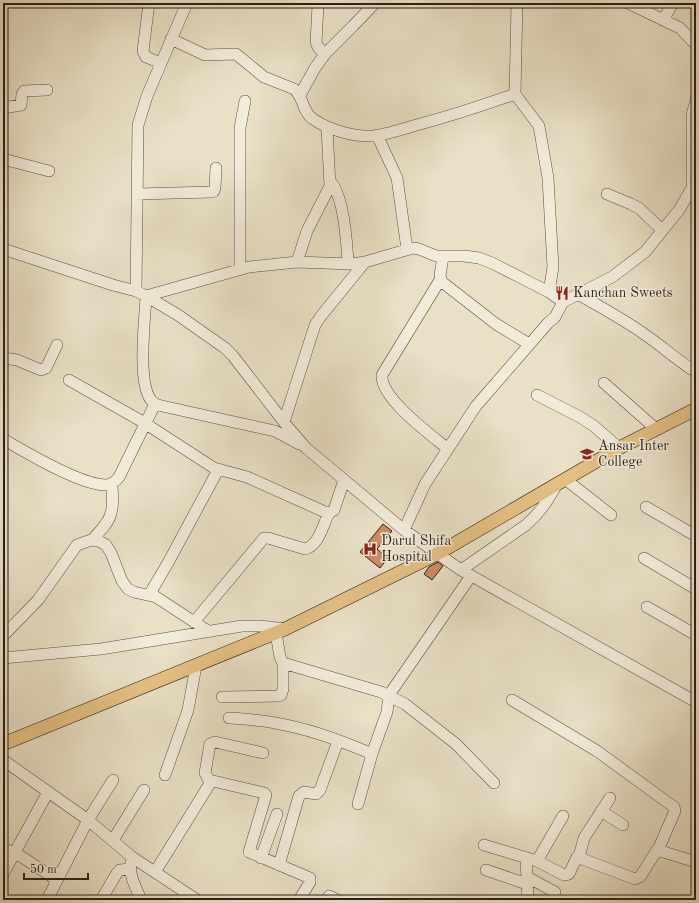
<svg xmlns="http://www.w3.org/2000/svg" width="699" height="903" font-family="'Old Standard TT',serif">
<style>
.building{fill:#ce8b65;stroke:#2a1e18}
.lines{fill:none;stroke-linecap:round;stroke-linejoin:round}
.minor-casing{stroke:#5a4e44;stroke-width:12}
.major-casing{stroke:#2a1e18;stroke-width:14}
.minor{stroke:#f1ebda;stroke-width:11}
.major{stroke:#e4c083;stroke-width:13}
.labels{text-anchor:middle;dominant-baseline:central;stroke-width:3;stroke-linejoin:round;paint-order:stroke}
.poi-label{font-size:14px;fill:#2a1e18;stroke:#f1ebda;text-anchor:start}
</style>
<rect width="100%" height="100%" fill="#e9e0c6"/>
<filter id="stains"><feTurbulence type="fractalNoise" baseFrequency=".005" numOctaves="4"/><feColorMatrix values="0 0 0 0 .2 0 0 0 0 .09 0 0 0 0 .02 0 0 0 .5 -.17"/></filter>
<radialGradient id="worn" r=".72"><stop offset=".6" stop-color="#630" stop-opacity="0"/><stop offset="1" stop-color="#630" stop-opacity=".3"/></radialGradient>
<path class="building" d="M383 524 392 531 377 549 388 558 380 568 360 552Z
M438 562 443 566 432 580 424 574 429 567Z"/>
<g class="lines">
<defs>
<path id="minor" d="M149 3 143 51 146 57 161 63
M517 3 515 94 539 126 548 178 553 267 549 292
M628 3 680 28 696 45
M318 6 316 42 318 47 325 54
M663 20 673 3
M171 39 205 55 236 54 264 77 294 89C304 97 302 112 313 119 329 130 354 137 374 136 387 134 400 130 413 126 447 117 481 106 515 94
M300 95 315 68 325 54 353 26 375 3
M3 108 21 105 22 94 24 91 47 90
M377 135 397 178 407 249
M3 159 49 171
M330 181C344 195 347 244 348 263
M692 184V115L696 100
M137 194 212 192 214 191 215 187 216 168
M607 194 631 204 639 208 662 230
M3 249 113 285 136 291 146 296 178 315 225 348 233 356 287 426 306 448 404 530 461 570 696 702
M443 257 440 275 442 282 496 324 529 344
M297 262 307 231 330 186 327 128
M240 269V128L245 101
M440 280 382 375C380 398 431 435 448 449
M136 291 138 125 147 96 187 3
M578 294C600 307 623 319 644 334 662 346 678 361 696 372
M3 358 17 360 41 370 46 368 57 345
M69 380 143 422 214 468 247 477 325 512 329 513 334 510 344 480
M604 383 656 429
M537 395 580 417 594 426 619 448
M284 422 315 325 321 316 365 262
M3 439C25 452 82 486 107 485 112 484 116 481 119 477L155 404
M299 444 275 431 162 406C157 405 154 404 151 400 137 382 145 320 146 296L249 267 297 262 352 264 365 262 413 248 419 249 436 256H464L479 258 492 263 549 292 563 302
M565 479 611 515
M646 507 696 536
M404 530 425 484 476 406 548 323 555 317 563 302 612 277 645 252 679 210 692 188 696 177
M92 540C99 532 109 523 111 513 114 504 112 493 112 484
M644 558 696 589
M461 570 526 525C540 513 548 500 557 484
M647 607 696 635
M194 622 264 538H268L305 549C319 546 323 524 329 513
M208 631 153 595 152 590 169 561 218 470
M276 633 280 657 283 663 381 692 405 704 456 744 494 783
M3 636 38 600 77 545 91 540 99 541 106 545 111 553 122 581 128 589 134 592 156 597
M3 658 101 649 242 626H260L285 629
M222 697 279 696 281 695 283 689V663
M512 700 597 751 674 807 675 811 658 850
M229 718C244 719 260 720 275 723 306 728 342 741 372 754
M3 760 88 820 132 857 197 900
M165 775 188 710 196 666
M209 780 264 793 266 795 249 852 310 878V882L299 900
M358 804 372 754 387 712 389 695 471 576
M601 811 623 825
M113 840 144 790
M484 845 537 861 564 875 569 874 577 857 635 879 640 877 657 850 696 862
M3 848 22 857 57 880
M579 857 584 838 610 798
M261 858 277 814
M526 858 528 900
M537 861 563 816
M131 863C129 877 136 887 141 900
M279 865 299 796 304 792 316 794 320 790 338 741
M486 870 527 884
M155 872 209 785V780L205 773 210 744 215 742 263 753
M3 874 48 792
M527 877 555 892
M47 900 88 820 113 780
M101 900 117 873 120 870 130 869
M326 900 329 896 338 900"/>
<path id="major" d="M3 744 285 629 437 554 619 448 696 409"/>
</defs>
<use href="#minor" class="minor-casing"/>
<use href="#major" class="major-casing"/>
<use href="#minor" class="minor"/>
<use href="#major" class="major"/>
</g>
<defs>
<symbol id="restaurant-bare" viewBox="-9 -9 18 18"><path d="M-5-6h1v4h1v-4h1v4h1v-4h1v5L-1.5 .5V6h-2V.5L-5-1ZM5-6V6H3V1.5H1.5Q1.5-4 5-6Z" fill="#8f2418" stroke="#f1ebda" stroke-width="2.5" paint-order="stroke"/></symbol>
<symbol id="school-bare" viewBox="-9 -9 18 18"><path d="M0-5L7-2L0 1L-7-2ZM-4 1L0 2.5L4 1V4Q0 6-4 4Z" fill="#8f2418" stroke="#f1ebda" stroke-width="2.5" paint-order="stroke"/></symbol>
<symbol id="hospital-bare" viewBox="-9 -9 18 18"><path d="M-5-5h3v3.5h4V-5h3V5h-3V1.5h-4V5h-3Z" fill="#8f2418" stroke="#f1ebda" stroke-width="2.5" paint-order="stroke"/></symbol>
</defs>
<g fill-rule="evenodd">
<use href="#restaurant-bare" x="552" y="283" width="20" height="20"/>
<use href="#school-bare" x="577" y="444" width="20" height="20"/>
<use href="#hospital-bare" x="360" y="539" width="20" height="20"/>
</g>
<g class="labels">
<g class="poi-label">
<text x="573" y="293">Kanchan Sweets</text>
<text x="598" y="446">Ansar Inter<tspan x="598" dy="16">College</tspan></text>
<text x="381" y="541">Darul Shifa<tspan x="381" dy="16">Hospital</tspan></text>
</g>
</g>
<rect width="699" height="903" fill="none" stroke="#e9e0c6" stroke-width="16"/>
<rect x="4" y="4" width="691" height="895" fill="none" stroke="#2a1e18" stroke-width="2"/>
<rect x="8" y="8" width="683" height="887" fill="none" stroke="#2a1e18"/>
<path d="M24 873v6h64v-6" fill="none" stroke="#2a1e18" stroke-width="2"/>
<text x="30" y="873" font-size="12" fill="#2a1e18" stroke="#f1ebda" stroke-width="3" paint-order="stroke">50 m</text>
<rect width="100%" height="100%" filter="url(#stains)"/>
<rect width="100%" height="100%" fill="url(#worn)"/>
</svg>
